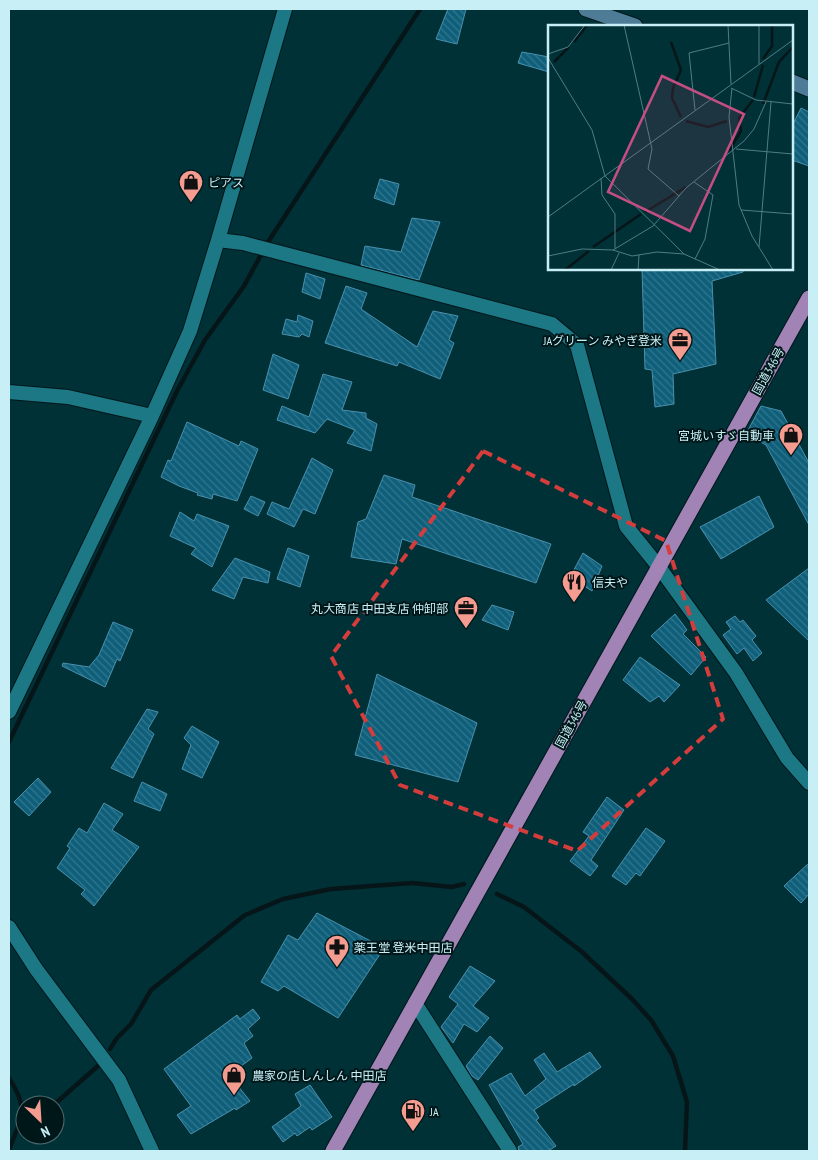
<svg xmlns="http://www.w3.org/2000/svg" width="818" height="1160" font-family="'PT Sans Narrow','Noto Sans JP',sans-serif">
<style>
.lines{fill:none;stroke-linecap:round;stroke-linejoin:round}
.stream{stroke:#061618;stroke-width:4.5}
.building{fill:url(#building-back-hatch);stroke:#4a90ad}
.minor-casing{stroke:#00171a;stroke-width:16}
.secondary-casing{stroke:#00171a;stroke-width:17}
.trunk-casing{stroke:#00171a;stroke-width:17}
.minor{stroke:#1c7884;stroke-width:14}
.secondary{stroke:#4e7c97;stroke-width:15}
.trunk{stroke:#a283b6;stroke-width:15}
.marked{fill:none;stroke:#d53c3c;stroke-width:4;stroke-dasharray:10 6;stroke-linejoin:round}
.labels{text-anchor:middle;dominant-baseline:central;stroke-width:4;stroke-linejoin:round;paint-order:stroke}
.poi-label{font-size:12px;fill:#c8eff5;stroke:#00171a;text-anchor:start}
.street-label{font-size:12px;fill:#c8eff5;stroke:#00171a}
.inset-river{fill:none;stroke:#061618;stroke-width:2.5}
.inset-road{fill:none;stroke:#507d83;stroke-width:1}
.view{fill:#c44e82;fill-opacity:0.15;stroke:#c44e82;stroke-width:2.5}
.inset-edge{fill:none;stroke:#c8eff5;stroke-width:2.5}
</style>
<defs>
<pattern id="building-back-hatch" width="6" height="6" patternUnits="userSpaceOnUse" patternTransform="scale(1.25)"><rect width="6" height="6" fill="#0f5f7a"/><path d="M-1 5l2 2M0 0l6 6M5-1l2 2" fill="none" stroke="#30768e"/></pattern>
</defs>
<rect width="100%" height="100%" fill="#003137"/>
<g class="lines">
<path class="stream" d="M9 742 177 391 205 340 244 286 268 242 420 9
M497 894 524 907 582 952 632 999 651 1020 673 1056 687 1102 685 1151
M110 1049 117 1038 131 1024 151 990 245 915 283 899 331 889 412 883 452 887 464 884
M9 1078C30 1110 21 1117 9 1150
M49 1105 57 1102 99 1065"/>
</g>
<path class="building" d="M448 9H466L457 44 436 39Z
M522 52 549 57V72L518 63Z
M801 108 809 112V166L792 160V126Z
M380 179 399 184 394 205 374 198Z
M412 218 440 222 419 280 361 265 365 246 401 252Z
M642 269H743V272L712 281 716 364 673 374 674 404 655 407 652 370 645 369Z
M306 273 325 279 320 299 302 292Z
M346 286 367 293 361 309 417 347 433 311 458 316 449 340 454 343 440 379 399 362 397 366 325 343Z
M298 315 313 321 309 337 302 334 299 337 282 334 286 319 297 322Z
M273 354 299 365 288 399 263 390Z
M323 374 352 382 342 410 366 413V418L377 424 371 451 347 443 355 430 327 419 315 433 277 420 282 406 309 417Z
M761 406 781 411 809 463V525L766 445 746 434Z
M187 422 239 446 241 441 258 449 237 501 213 494 212 499 197 495 198 493 179 486 161 477 168 460 171 461Z
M312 458 333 470 315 514 303 509 294 527 267 514 272 502 289 509Z
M384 475 415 485 412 497 551 544 536 583 402 539 396 564 351 557 358 522 366 519Z
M251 496 265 502 258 516 244 509Z
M759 496 774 527 721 559 700 527Z
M180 512 194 521 197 514 229 526 212 567 191 554 196 548 170 536Z
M288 548 309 556 300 587 277 579Z
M583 553 602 566 592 591 570 577Z
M235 558 270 572 268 583 243 577 234 599 212 590Z
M809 568V641L766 600Z
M492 605 514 612 508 630 482 620Z
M675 614 687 630 683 634 706 657 691 675 651 636Z
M735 616 740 622 743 620 756 636 752 640 762 653 753 661 744 648 737 654 723 635 731 629 726 622Z
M113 622 133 630 120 661 117 659 105 687 62 666 63 663 89 667 99 655Z
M640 657 680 685 664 702 659 696 650 702 623 680Z
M377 674 477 723 458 782 355 755Z
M147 709 158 712 148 729 154 734 133 778 111 768Z
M192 726 219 742 202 778 182 769 191 745 184 738Z
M38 778 51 792 29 816 14 802Z
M142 782 167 794 160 811 134 801Z
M607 797 624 810 591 860 598 866 590 876 570 861 589 836 583 832Z
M104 803 123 814 112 830 139 847 94 906 81 894 85 890 57 868 70 848 67 846 79 828 87 833Z
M646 828 665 841 640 876 636 873 626 885 612 876Z
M809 863V894L801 903 784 886Z
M317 913 384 948 338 1018 284 986 278 991 261 982 288 935 298 940Z
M470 966 495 981 473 1006 489 1018 477 1032 464 1024 453 1043 441 1027 458 1004 449 997Z
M253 1009 260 1018 248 1029 253 1036 244 1043 252 1058 229 1075 250 1101 236 1110 235 1108 191 1134 177 1115 191 1106 164 1069 237 1015 240 1019Z
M490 1036 503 1048 478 1080 472 1076 466 1066Z
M590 1052 601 1067 574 1086V1084L534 1110 539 1118 536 1120 556 1146 548 1151H519L518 1147 523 1144 489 1085 511 1073 525 1096 546 1079 534 1060 544 1053 557 1072Z
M310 1085 332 1117 312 1130 310 1127 297 1136 295 1133 283 1142 272 1127 301 1106 295 1094Z"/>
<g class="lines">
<defs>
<path id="minor" d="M218 240 243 243 552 324 577 345 626 526 659 567 736 673 787 758 809 783
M9 392 68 397 152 416
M9 712 152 416 190 331 218 240 285 9
M9 927 36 969 119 1080 152 1151
M415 1003 510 1151"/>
<path id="secondary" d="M586 9 635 26
M792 82 809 89"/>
<path id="trunk" d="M333 1151 809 298"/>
</defs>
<use href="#minor" class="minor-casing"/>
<use href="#secondary" class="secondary-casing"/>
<use href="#trunk" class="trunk-casing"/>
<use href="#minor" class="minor"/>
<use href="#secondary" class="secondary"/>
<use href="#trunk" class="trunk"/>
</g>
<path class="marked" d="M483 451 666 541 723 719 577 851 400 785 331 656Z"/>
<defs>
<symbol id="shop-pin" viewBox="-11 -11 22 30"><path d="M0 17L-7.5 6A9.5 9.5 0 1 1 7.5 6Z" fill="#f59c91" stroke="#00171a"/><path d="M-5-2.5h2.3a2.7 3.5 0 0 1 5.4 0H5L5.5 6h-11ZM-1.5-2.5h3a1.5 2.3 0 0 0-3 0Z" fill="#111"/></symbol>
<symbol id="office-pin" viewBox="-11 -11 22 30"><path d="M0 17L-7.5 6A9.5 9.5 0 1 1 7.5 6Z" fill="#f59c91" stroke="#00171a"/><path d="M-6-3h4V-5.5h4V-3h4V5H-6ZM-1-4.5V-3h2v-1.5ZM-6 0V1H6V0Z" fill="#111"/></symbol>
<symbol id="restaurant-pin" viewBox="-11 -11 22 30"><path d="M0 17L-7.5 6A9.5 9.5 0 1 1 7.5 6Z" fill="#f59c91" stroke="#00171a"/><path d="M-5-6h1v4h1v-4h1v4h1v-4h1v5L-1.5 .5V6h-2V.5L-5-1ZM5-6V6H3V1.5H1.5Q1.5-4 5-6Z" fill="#111"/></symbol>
<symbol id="pharmacy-pin" viewBox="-11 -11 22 30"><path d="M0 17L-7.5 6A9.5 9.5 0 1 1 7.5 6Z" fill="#f59c91" stroke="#00171a"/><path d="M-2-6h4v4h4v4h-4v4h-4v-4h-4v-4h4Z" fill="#111"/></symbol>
<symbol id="fuel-pin" viewBox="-11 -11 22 30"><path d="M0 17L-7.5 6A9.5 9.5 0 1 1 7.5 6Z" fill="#f59c91" stroke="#00171a"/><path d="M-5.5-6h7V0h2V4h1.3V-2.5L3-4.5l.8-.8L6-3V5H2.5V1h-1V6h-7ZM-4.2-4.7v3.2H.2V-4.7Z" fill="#111"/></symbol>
</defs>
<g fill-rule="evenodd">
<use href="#shop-pin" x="177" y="168" width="28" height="38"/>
<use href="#office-pin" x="666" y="326" width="28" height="38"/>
<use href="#shop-pin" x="777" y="421" width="28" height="38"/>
<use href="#restaurant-pin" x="560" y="568" width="28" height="38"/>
<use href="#office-pin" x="452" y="594" width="28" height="38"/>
<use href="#pharmacy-pin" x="323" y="933" width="28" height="38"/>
<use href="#shop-pin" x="220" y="1061" width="28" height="38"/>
<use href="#fuel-pin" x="399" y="1097" width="28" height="38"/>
</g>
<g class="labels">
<g class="poi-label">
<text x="208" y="182">ピアス</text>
<text x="662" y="340" text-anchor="end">JAグリーン みやぎ登米</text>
<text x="774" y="435" text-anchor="end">宮城いすゞ自動車</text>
<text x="592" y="582">信夫や</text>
<text x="448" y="608" text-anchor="end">丸大商店 中田支店 仲卸部</text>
<text x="354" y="947">薬王堂 登米中田店</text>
<text x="252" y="1075">農家の店しんしん 中田店</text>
<text x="430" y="1111">JA</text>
</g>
<g class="street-label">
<text transform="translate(768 371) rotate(-61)">国道346号</text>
<text transform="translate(571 724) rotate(-61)">国道346号</text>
</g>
</g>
<g transform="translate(548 25)">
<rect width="245" height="245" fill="#003137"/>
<path class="inset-river" d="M26 17 39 0M123 17 133 45 125 63 124 73 133 92M215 34 224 21V0M6 37 21 22M206 72 215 40M215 79 231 37 245 22M138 96 160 102 179 96M181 126 193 106 191 93 205 75M97 187 138 162M45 222 93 189M17 245 41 226"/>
<path class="inset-road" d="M76 0 104 124 100 144 131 171M180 0 183 59M0 29 20 22 37 0M0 33 44 105 57 151 136 229 172 245M211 39V0M183 63 208 75 245 79M184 63 181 92 191 180 204 211 225 245M147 85 141 28 181 18M188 124 245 129M53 153 54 170 67 189V223M146 157 165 170 157 214 147 234M193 185 245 189M0 192 245 15M211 222 223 77M65 225 105 201 138 163 196 116 206 104 218 77M0 231 34 224 65 225 84 231 109 227 136 229M63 245 71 228M90 245 91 230"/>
<path class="view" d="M114 51 196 89 142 206 60 167Z"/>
<rect width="245" height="245" class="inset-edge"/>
</g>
<rect width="818" height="1160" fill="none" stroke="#c8eff5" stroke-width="20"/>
<g transform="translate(40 1120) rotate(155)"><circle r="24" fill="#00171a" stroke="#506d72"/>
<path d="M0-4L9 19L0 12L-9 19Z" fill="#f59c91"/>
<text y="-8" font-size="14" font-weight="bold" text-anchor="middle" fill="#c8eff5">N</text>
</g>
</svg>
